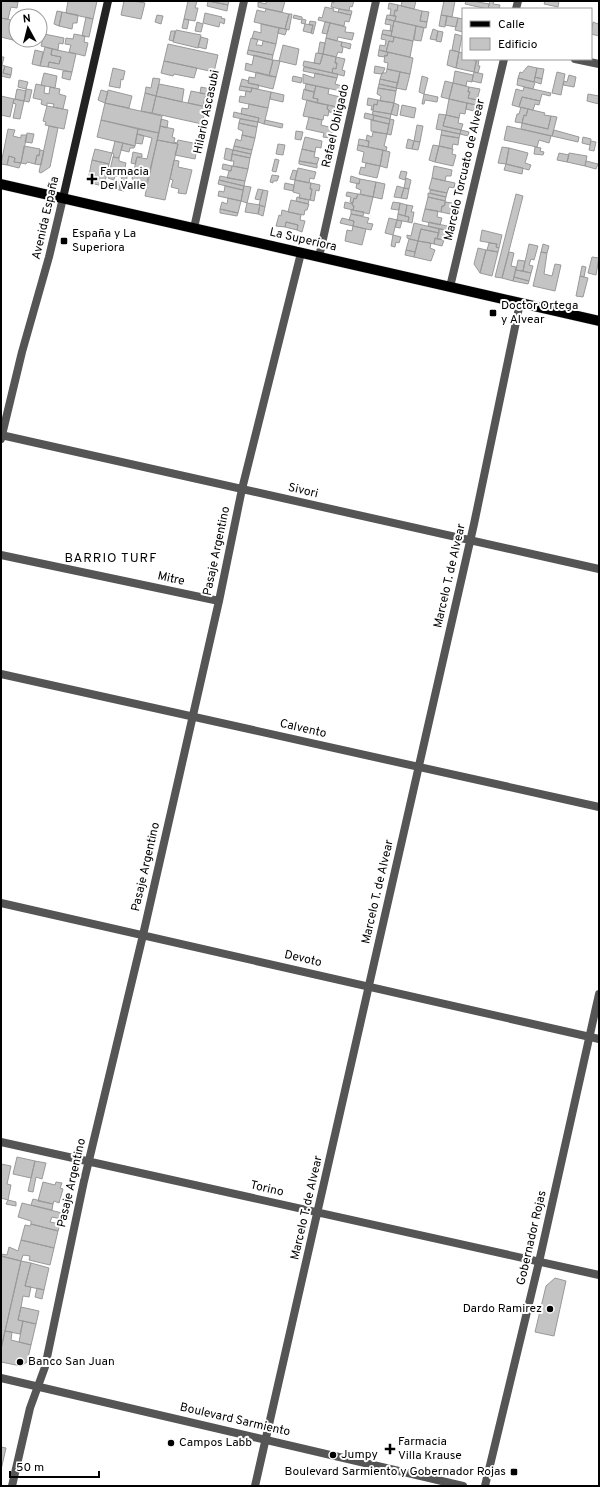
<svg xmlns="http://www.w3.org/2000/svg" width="600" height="1487" font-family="Overpass,sans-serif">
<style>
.building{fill:#c4c4c4;stroke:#999}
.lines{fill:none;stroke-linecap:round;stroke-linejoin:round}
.primary-casing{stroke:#dbdbdb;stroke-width:11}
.minor{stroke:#555;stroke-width:8}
.tertiary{stroke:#555;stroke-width:8}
.secondary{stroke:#222;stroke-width:8}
.primary{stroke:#000;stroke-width:10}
.poi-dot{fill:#000;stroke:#fff;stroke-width:1.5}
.labels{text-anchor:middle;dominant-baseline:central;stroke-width:4;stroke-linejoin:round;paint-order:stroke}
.street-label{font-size:12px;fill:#000;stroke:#fff}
.poi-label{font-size:12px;fill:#000;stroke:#fff;text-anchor:start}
.neighbourhood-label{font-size:13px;letter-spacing:1px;fill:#000;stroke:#fff}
</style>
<rect width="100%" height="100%" fill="#fff"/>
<path class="building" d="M1 1 18 2 17 8 11 7 8 19 1 18Z
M68 1H97L93 19 66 13Z
M124 1H133L145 3 141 19 121 15Z
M188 1H197L195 8H198L195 21 184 19Z
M208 1H229L228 5Z
M208 1 228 5 227 11 207 6Z
M266 1H285L282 12 258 7V2L266 4Z
M334 1H354L352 7 350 6 349 11 331 7 332 2 334 3Z
M402 1H416L414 9 401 6Z
M444 1H455L452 17 441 15Z
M466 1H473L489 4 488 9 465 4Z
M490 1H494L493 4 500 5 499 9H488Z
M545 1H559L558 7 544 4Z
M389 3 398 5 397 11 395 10 394 16 390 15 391 9H388Z
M398 5 422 11 420 21 427 22 426 28 395 21 396 16H394L395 10 397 11Z
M325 7 334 9 333 11 351 15 349 22 345 21 344 26 318 20 319 17 322 18Z
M266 9 289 14 285 29 254 22 257 10 265 12Z
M339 9 352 11 351 15 338 12Z
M57 11 62 12 59 26 54 24Z
M422 11 429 12 427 22 420 21Z
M62 12 78 15 77 23H73L72 29 59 26Z
M205 13 222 17 221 18 225 19 224 24 220 22 219 27 203 23Z
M289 14H292L289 30 285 29Z
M157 15 163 16 161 24 155 22Z
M294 15 302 17V19L306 20 305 24 301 23 302 20 293 18Z
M387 15 396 16 395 21 386 19Z
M441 15 447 16 445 27 439 26Z
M447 16 458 18 456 27 445 25Z
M86 17 93 19 89 37 82 36Z
M1 18 16 21V24H13L12 28 16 29 13 40 1 37Z
M458 18 463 19V32L455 30Z
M184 19 189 20 187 29 182 28Z
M386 19 394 21 392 31H390L391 25 385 24Z
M599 19V36L591 34 593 22 598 24Z
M310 21 316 22 313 34 311 33 313 25H309Z
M394 21 416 26 413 41 391 36Z
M197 22 203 24 201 32 195 31Z
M325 22 330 23 327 34 322 33Z
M330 23 346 27 345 32 354 33 352 40 338 37 337 41 326 38Z
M261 24 279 28 276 44 252 38 254 31 261 33Z
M305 24 313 25 311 33 303 31Z
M416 26 424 28 421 41 414 40Z
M279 28 287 29 285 35 278 33Z
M433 29 438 31 436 40 430 39Z
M176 30 201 35 198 48 173 42Z
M383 30 392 31 391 36 382 34Z
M171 31H175L173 41 169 40Z
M438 31 443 32 441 42 436 41Z
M44 34 64 38 63 44 59 43 58 50 41 46Z
M74 34 85 36 84 42 88 43 85 56 69 52 71 45 65 44 66 38 73 39Z
M382 34 394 37 393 42 389 41 386 52 379 50 380 45 385 46 386 40 381 39Z
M455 34 462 36 459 52 452 50Z
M201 37 208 39 206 49 198 47Z
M394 37 413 41 410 57 386 52 389 41 393 42Z
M251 38 258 40 256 45H259L262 46 263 41 276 44 273 55 248 50Z
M326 38 342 42 341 46 343 47 342 53 338 52 336 57 323 54Z
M320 42 325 43 323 54 318 53Z
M342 42 351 44 350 49 341 46Z
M168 44 218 55 214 72 164 61Z
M283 45 299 49 296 65 279 61Z
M45 47 52 49 51 55 61 57 59 64 49 62 48 67 40 66Z
M52 49 76 54 72 72 48 67 49 62 59 64 61 57 51 55Z
M35 50 43 52 40 66 32 64Z
M248 50 273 55 272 60 247 54Z
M379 50 388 52 387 56 385 55V57L378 56Z
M450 50 459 52 456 68 447 65Z
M388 52 413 58 410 74 387 69 388 63 384 62 385 55 387 56Z
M459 52 463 53V59H472L476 61 474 72 456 68Z
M316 53 323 54 320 64 314 63Z
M323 54 336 57 335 63H337L336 69 333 68 332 73 303 66 304 61 320 64Z
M254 55 273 60 269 76 245 70 246 63 252 65Z
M1 57H4L2 65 5 66 3 73 11 75 10 78 1 76Z
M336 57 345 59 342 70 345 71 344 76 332 73 333 68 336 69 337 63H335Z
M477 59H479L478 66H480L478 73 474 72Z
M273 60 280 61 276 77 269 76Z
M164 61 197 68 194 78 174 74 173 76 161 73Z
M5 66 12 68 11 75 3 73Z
M375 66 385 68 383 73H382L381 74 374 73Z
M528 66 537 68 534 82 518 78 520 72 522 73Z
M304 67 338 74 337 78 303 71Z
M113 68 125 71 123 80 121 79 120 88 109 86Z
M537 68 544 69 542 79 535 77Z
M387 69 400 72 398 83 380 79 382 73H386Z
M63 71 72 72 70 80 62 78Z
M455 71 473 75 472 82 467 81 466 86 453 83Z
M256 72 276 77 273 89 248 83 249 77 255 78Z
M400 72 410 74 406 90 396 88Z
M474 72 483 74 481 83 472 81Z
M557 72 565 74 561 95 552 93Z
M44 73 57 76 55 88 41 85Z
M315 73 337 78 335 84 342 86 341 91 303 83V74L314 78Z
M569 75 576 77 574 87 563 85 564 81 567 82Z
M293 76 302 78 301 83 292 81Z
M422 76 428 78 424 94 419 92Z
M535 77 542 79 541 84 535 82 533 89 517 85 518 78 534 82Z
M153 78 160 79 156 96 145 93 146 87 151 88Z
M242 79 249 81 248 83 259 85 258 89 240 86Z
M380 79 398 83 396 88 379 84Z
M19 80 28 82 26 89 18 87Z
M445 81 453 83 449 99 441 97Z
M453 83 469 87 468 92H470L468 98 477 100 476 105 449 99Z
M36 84 45 86 44 93 49 94 50 87 60 89 59 94 66 96 63 109 53 107 54 104 47 103V106L41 104 42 100 33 98Z
M159 84 184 89 182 102 156 96Z
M306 84 316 86 314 92 305 90Z
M379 84 397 88 396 91 378 88Z
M240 86 252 88 251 92 239 90Z
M316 86 329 89 328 94 340 97 337 107 317 103 318 99 313 98Z
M201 87 210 89 209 95 200 93Z
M469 87 480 89 477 100 468 98 470 92H468Z
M524 87 551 93 550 96 542 94 540 101 522 97 519 107 512 105 516 89 523 91Z
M252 88 271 92 268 108 239 102 240 96 245 97 246 91 251 92Z
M378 88 396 91 394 103 380 101 381 96 377 94Z
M17 89 26 91 24 101 15 99Z
M26 89 32 90 29 102 24 101Z
M304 89 314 92 313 98 318 99 317 103 302 99Z
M101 90 108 92 105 103 98 100Z
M108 90 132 96 129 108 105 103Z
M191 91 206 94 203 106 188 103Z
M271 92 284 95 283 102 270 99Z
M145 93 156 96 152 113 141 111Z
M424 94 438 97 437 102 425 100 424 104H422Z
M588 94 599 96V104L587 101Z
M1 96 14 99 10 117 1 115Z
M156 96 206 107 202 124 152 113Z
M522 97 540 101 539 105 535 104 533 110 519 107Z
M368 98 378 100 377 105 374 104 373 110H371L372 106 367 105Z
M14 99 24 101 20 119 13 118 16 104 13 103Z
M449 99 467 103 465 114 460 113 459 118 446 115Z
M307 100 328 105 327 109 329 110 328 116 324 115 323 120 303 116Z
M378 100 394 103 391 114 373 111 374 104 377 105Z
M105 103 162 116 159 133 101 120Z
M394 103 399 105 397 116 391 114Z
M467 103 476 105 474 111 466 109Z
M249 104 268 108 264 124 258 122 259 118 241 114 242 108 248 109Z
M328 105 337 107 336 113 329 112V110L327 109Z
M402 105 416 108 414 118 400 115Z
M47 106 68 110 64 129 45 125 46 122 43 121Z
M521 107 528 109 526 116 524 115 522 123 515 122 517 114H519Z
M528 109 545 113 544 115 551 116 548 129 522 123 524 115 526 116Z
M373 111 391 114 390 119 372 115Z
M234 112 259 118 258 122 233 117Z
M365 113 374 115 373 120 364 118Z
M439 114 446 115 443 126 461 130 460 134 436 129Z
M374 115 390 119 389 124 373 120Z
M446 115 459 118 458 123 463 124 461 130 443 126Z
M551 116 557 117 552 136 521 129 522 123 548 129Z
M309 117 322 120 321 125 333 128 331 138 323 137 324 133 306 129Z
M161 119 168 121 167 128 160 126Z
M240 119 258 122 257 127 239 123Z
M390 119 394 120 391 135 387 134Z
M101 120 138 129 135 146 97 137Z
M265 120 283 124 282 128 264 124Z
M371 120 389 124 387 134 371 131Z
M239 123 257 127 255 138 242 135 243 131 238 129Z
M417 125 423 126 420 142 414 141Z
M49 126 58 128 50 167 41 173 39 172Z
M160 126 174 129 172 137 175 138 174 142 177 143 178 140 198 144 195 159 175 155 178 144 157 140Z
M507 126 551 136 549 143 539 140 537 147 504 140Z
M8 129 15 130 13 136 21 138V135H27L21 163 14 162 15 158 9 156 7 165 1 164Z
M138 129 159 133 146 186 138 184 139 181 132 179 137 157 147 159 152 138 137 134Z
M442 130 460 134 459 138 441 135Z
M461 130 469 132 468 136 460 134Z
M554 130 579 137 578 142 552 136Z
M296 131 303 132 301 140 295 139Z
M373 132 387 134 384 146 387 147 386 151 368 147 369 141H366L367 135 372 137Z
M27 133 34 134 32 143 25 142Z
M137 134 144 136 142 144 135 143Z
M242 135 255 138 252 150 234 146 236 139 241 141Z
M441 135 459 138 458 145 453 144 452 149 439 146Z
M305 137 322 141 321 148 316 147 315 152 302 149Z
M583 137 591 139 590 145 582 143Z
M359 139 369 141 368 147 358 145Z
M408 139 414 141 412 149 406 148Z
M157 140 178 144 165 200 145 196Z
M115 141 123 143 119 158 113 157 114 154 112 153Z
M414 141 420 142 418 150 412 149Z
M591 141 596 142 594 151 589 150Z
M123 143 135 146 134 148H130L129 152 121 150Z
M278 144 285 145 283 155 276 154Z
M358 145 383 150 380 166 362 162 364 152 357 150Z
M433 145 439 146 435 162 429 160Z
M24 146 40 149 39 156 37 155 35 164 27 162 26 164 21 163Z
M234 146 252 150 251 154 233 150Z
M439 146 453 149 452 154 456 155 453 166 435 162Z
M502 147 509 148 506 164 498 163Z
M535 147 541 148 540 151 544 152 543 155 534 154Z
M226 148 233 150 231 161 224 159Z
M509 148 528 153 525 163 531 165 529 170 506 164Z
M95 149 112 153 109 164 92 160Z
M302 149 315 152 314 157 319 158 317 164 299 161Z
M40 150 44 151 41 165 35 164 37 155 39 156Z
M233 150 251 154 250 158 232 154Z
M383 150 390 152 387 168 380 166Z
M133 152 142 154V157H137L135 164 131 163Z
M559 153 569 155 567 162 557 160Z
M569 153 587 156 585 166 567 162Z
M232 154 250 158 248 169 233 166 234 161H231Z
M9 156 15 158 14 162 21 163 19 168 7 165Z
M113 157 119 158V161L126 163 124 172 128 173 124 191 119 190 122 177 115 176 114 180 108 178Z
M275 159 279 160 276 172 272 171Z
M92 160 109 164 104 186 94 184 89 175Z
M174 160 179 161 178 167 192 170 186 194 178 193 179 189 171 187 173 180 170 179Z
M299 161 317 164V168L299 164Z
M586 161 598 164 596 169 585 166Z
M366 163 380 166 377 178 359 174 361 167 365 168Z
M223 164 232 166 231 171 222 169Z
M506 164 523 168 522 174 504 170Z
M232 166 248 169 245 181 227 178 229 171H231Z
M434 166 452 170 451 176H446L445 181 432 178Z
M298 168 316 172 314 179 310 178 309 183 295 180Z
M293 170 297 171 295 180 290 179Z
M401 171 407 172 405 180 399 178Z
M272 175 279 176 277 181H273V183L270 182Z
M220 176 245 181 244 186 219 180Z
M351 176 360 179 359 184 350 182Z
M406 178 411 180 409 189 404 188Z
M432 178 455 183 454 188 449 187 447 193 429 189Z
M360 179 376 182 373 197 360 194 361 190 356 188 357 183 359 184Z
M117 180 121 181 119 190 114 189Z
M219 180 244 186 243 190 218 184Z
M295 180 311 183 310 189H312L310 200 299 198 300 194 293 192Z
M376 182 385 184 382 199 373 197Z
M285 183 294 185 293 191 284 189Z
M311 183 320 185 319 191 316 190 314 201 310 200 312 189H310Z
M225 186 243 190 241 201 218 196 219 191 224 192Z
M244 186 251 187 247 203 241 201Z
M397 186 404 188 401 198 394 197Z
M404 188 409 189 407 199 401 198Z
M258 189 263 190 260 200 255 199Z
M263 190 268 191 265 207 259 205Z
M430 190 447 193 446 197 430 193Z
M347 192 358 194 356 199 354 198 353 203 350 202 351 197 346 196Z
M428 193 446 197 445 201 428 197Z
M358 194 373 197 369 214 353 210 354 206 352 205 354 198 356 199Z
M516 194 523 196 502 278 495 277Z
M297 197 309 200 308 204 296 201Z
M428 197 446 201 444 206H442L441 212 425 209Z
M228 198 241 201 238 213 220 209 222 202 227 204Z
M291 200 309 204 307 210H305L304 215 288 212Z
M345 202 353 204 352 205 354 206 353 210 344 208Z
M393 202 400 203 399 210 391 209Z
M445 202 452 203 450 214 441 212 442 206H444Z
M247 203 260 205 258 214 245 212Z
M400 203 407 205 405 216 398 214Z
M260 205 265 207 263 216 258 214Z
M407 205 413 206 411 212H414L412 223 408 222 409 217 405 216Z
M220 209 238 213 237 216 220 213Z
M425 209 438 211 437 217 442 218 440 225 422 221Z
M282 210 301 215 300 220 305 221 302 232 297 230 298 225 286 222 285 227 276 226 279 215 281 216Z
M351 210 364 212 363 216 351 214Z
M351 214 369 218 367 223 373 224 371 230 353 226 354 221 349 220Z
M398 214 409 217 408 222 397 220Z
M342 218 354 221 353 226 340 223Z
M389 218 397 220 393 235 385 233Z
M397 220 402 221 400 228 395 227Z
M286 222 298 225 297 230 285 227Z
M429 222 447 226 446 230 428 226Z
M414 223 439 229V233L421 229 418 241 407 238V235L411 236Z
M353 226 366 229 362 245 345 241 347 230 352 231Z
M421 229 439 233 437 239 435 238 434 244 418 241Z
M439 229 446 230 444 240 437 239Z
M482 230 502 235 499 248 496 247 497 244 480 241Z
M393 235 401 237 399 243 396 242 395 247 391 246Z
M435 238 444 240 442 246 434 244Z
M409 239 418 241 415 252 406 250Z
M418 241 431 243 430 248 435 250 431 261 414 257Z
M489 243 497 244 496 247 499 248 498 252 487 250Z
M529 244 538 246 534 260 531 259 529 265 533 266 531 273 523 271Z
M543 244 549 246 547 253 541 252Z
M478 248 486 250 480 273 474 264Z
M406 250 415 252 414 257 405 255Z
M486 250 498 252 492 276 480 273Z
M509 252 514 253 511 266 516 267 513 281 502 278Z
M541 252 547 253 544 274 552 276 555 264 561 265 555 291 533 286Z
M592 257 599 258 596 275 588 273Z
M518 260 525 261 523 271 516 270Z
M582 266 586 267 584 277 580 276Z
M516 270 531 273 529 281 514 277Z
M580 276 588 278 583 297 576 296Z
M514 277 529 281 528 284 513 281Z
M17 1157 35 1161 31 1178 13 1174Z
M35 1161 46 1163 42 1179 36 1177 33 1192 28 1191Z
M1 1164 11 1166 7 1184 11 1185 8 1200 1 1198Z
M43 1182 55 1185 56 1182 62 1183 60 1188 63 1189 59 1203 54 1201 53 1204 38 1201Z
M33 1199 53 1204 52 1210 31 1205Z
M8 1200 16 1202V1206L6 1204Z
M22 1203 62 1213 61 1219 52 1217 50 1222 60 1224 58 1231 31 1224V1221L18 1217Z
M31 1224 58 1231 54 1248 21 1240 25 1225 30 1226Z
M21 1240 54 1248 50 1265 29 1260 30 1256 23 1255 21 1261 1 1256V1254L7 1255 9 1247 18 1251Z
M1 1256 21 1261 1 1349Z
M21 1261 31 1263 25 1286 31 1287 29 1297 23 1296 21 1307 18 1320 23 1321 20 1334 5 1331Z
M31 1263 49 1268 44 1290 25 1286Z
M555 1278 566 1281 554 1336 535 1332 546 1286Z
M37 1288 44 1290 42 1299 35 1297Z
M21 1307 39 1311 36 1324 18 1320Z
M23 1321 36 1324 31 1345 19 1342Z
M5 1331 12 1332 11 1340 31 1345 27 1362 21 1366 1 1362V1349Z
M1 1447 6 1448 1 1470Z"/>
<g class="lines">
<defs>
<path id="primary" d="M1 184 599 321"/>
</defs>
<use href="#primary" class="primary-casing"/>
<path class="minor" d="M575 59 599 64
M194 228 244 1
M319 257 376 1
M1 435 599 569
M1 555 219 601
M1 674 599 807
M1 903 599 1039
M1 1142 599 1275
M12 1486 30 1408 45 1367 84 1181 143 935 219 601 242 489 301 253
M255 1486 474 524 520 303
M485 1486 539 1262 599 994"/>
<path class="tertiary" d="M516 9 518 1
M450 287 504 59
M1 439 22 352 49 257 63 198
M1 1378 463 1486"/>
<path class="secondary" d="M63 198 108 1"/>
<use href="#primary" class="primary"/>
</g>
<g class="poi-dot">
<path d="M90 173h4v4h4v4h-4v4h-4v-4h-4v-4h4z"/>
<rect x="60" y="237" width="8" height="8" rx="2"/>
<rect x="489" y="309" width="8" height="8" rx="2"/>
<circle cx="550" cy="1309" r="4"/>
<circle cx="20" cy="1362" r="4"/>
<circle cx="171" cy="1443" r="4"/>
<path d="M388 1443h4v4h4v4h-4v4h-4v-4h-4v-4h4z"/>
<circle cx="333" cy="1455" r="4"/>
<rect x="510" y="1468" width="8" height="8" rx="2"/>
</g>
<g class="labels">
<g class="street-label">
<text transform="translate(207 112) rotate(-78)">Hilario Ascasubi</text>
<text transform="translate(336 126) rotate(-77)">Rafael Obligado</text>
<text transform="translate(465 170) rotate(-77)">Marcelo Torcuato de Alvear</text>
<text transform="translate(46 218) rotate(-77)">Avenida España</text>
<text transform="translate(303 240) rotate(13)">La Superiora</text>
<text transform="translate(303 491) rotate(13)">Sivori</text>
<text transform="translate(217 551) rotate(-78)">Pasaje Argentino</text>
<text transform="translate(450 576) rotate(-77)">Marcelo T. de Alvear</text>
<text transform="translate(171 579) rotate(12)">Mitre</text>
<text transform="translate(303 729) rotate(13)">Calvento</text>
<text transform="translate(146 867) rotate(-77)">Pasaje Argentino</text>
<text transform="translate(378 892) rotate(-77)">Marcelo T. de Alvear</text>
<text transform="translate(303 959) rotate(13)">Devoto</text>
<text transform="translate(72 1183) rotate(-77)">Pasaje Argentino</text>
<text transform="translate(267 1189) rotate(13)">Torino</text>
<text transform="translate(307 1208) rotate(-77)">Marcelo T. de Alvear</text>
<text transform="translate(532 1238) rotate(-77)">Gobernador Rojas</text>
<text transform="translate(235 1420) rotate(13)">Boulevard Sarmiento</text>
</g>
<g class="poi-label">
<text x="100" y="172">Farmacia<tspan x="100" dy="14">Del Valle</tspan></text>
<text x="72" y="234">España y La<tspan x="72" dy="14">Superiora</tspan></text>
<text x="501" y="306">Doctor Ortega<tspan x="501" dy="14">y Alvear</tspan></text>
<text x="542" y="1309" text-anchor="end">Dardo Ramirez</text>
<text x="28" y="1362">Banco San Juan</text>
<text x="398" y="1442">Farmacia<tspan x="398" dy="14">Villa Krause</tspan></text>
<text x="179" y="1443">Campos Labb</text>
<text x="341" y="1455">Jumpy</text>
<text x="506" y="1472" text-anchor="end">Boulevard Sarmiento y Gobernador Rojas</text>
</g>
<g class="neighbourhood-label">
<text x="111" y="559">BARRIO TURF</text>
</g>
</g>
<rect width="600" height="1487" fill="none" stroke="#000000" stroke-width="4"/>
<rect x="462" y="8" width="130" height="52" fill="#ffffff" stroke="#999999"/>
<rect x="470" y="21" width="20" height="6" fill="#000000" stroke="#999999"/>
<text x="498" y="28" font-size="12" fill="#000000">Calle</text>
<rect x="470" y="38" width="20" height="12" fill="#c4c4c4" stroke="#999999"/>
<text x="498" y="48" font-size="12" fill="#000000">Edificio</text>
<g transform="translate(28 28) rotate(353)"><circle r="19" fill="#ffffff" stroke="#999999"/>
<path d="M0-3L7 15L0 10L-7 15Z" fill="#000000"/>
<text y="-6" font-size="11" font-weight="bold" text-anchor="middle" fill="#000000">N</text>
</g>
<path d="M10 1471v6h89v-6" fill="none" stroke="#000000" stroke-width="2"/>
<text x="16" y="1471" font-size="12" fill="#000000" stroke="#ffffff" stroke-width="3" paint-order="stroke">50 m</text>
</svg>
